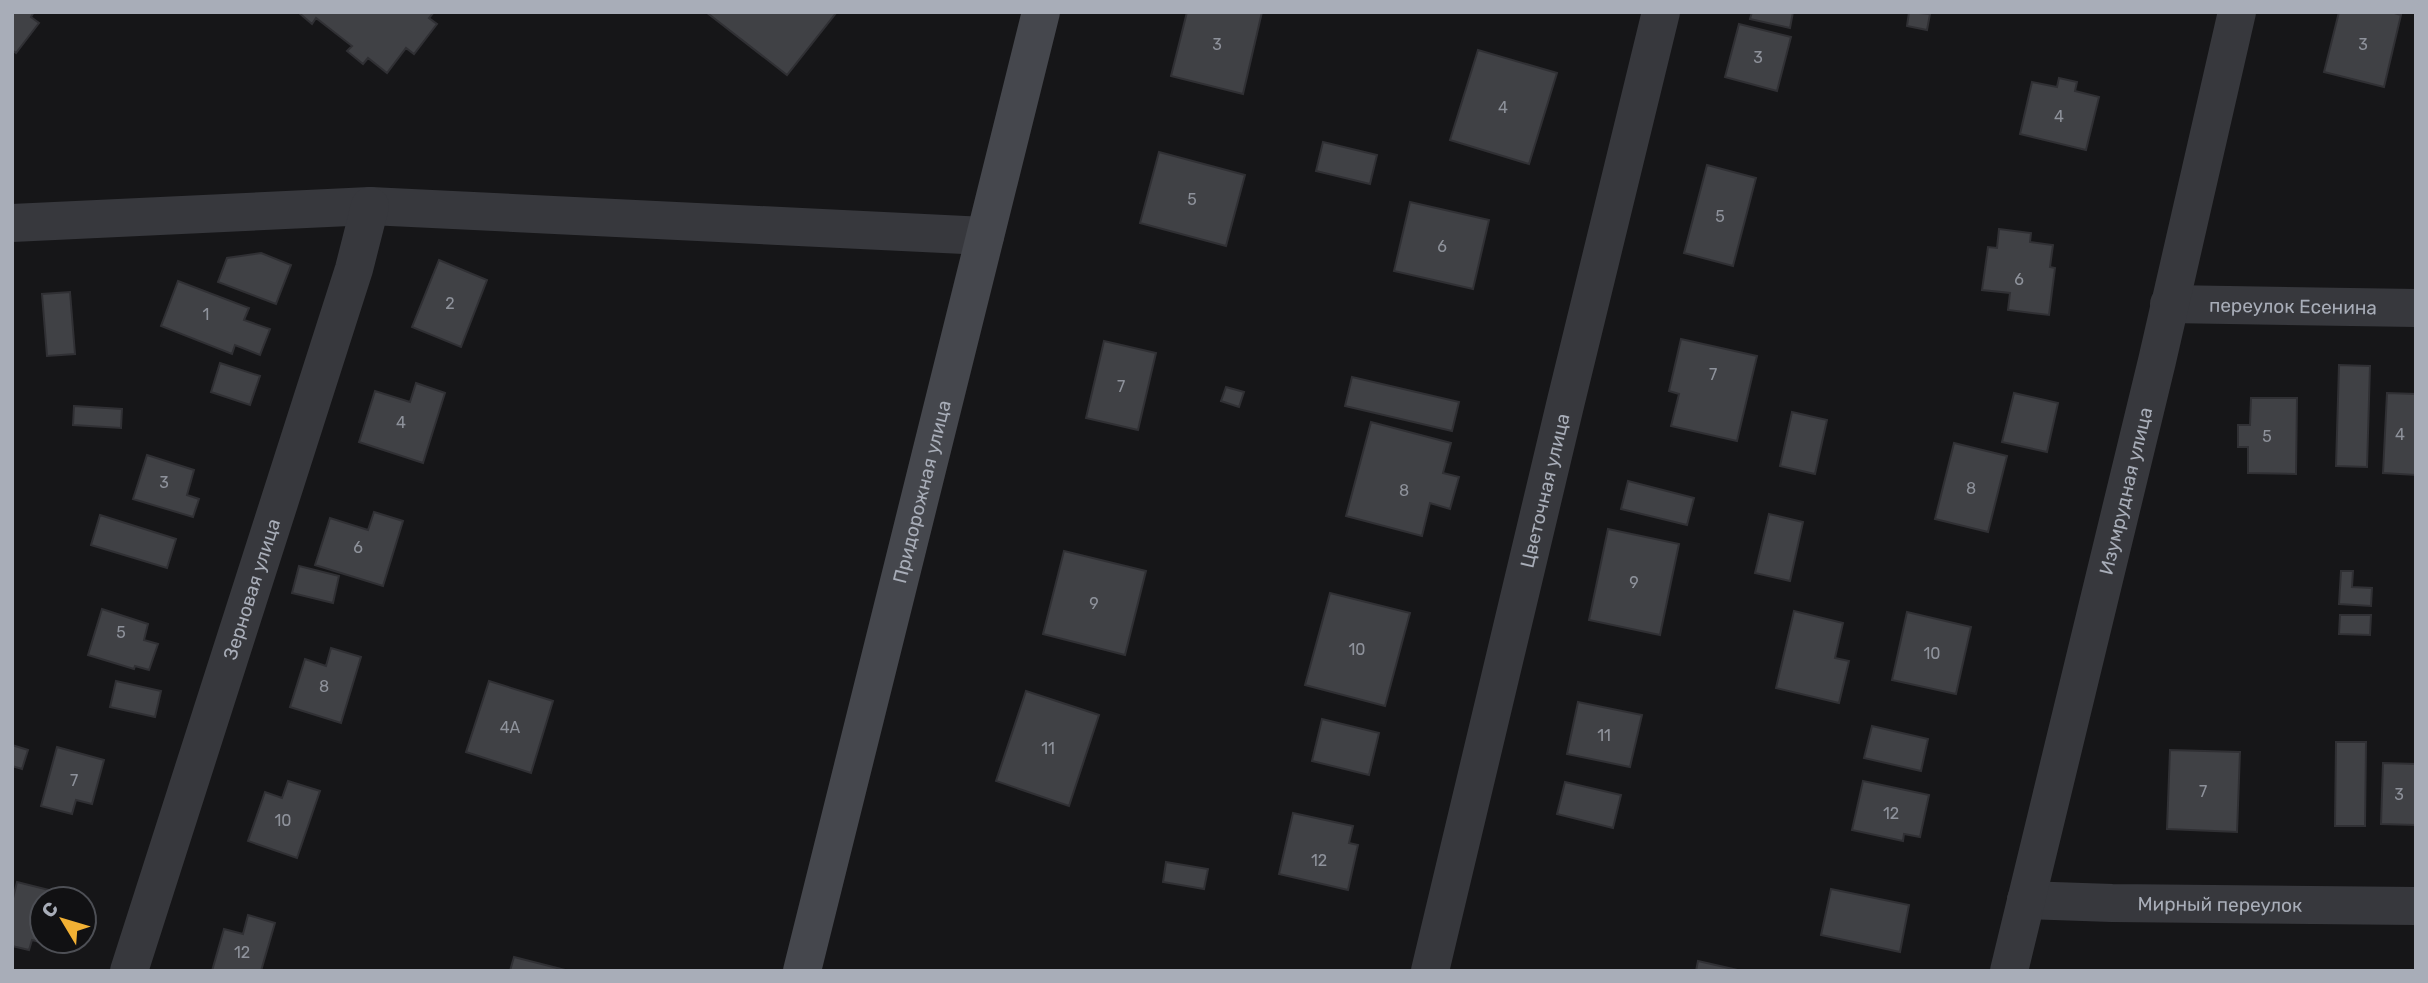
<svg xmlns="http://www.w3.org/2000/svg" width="2428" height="983" font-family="Rubik,sans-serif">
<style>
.building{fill:#404145;stroke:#303034;stroke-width:2}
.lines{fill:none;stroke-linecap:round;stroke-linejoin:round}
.street{stroke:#37383d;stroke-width:38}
.secondary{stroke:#45474d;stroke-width:38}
.labels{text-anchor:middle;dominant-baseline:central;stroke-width:5;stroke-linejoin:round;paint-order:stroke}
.number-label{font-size:16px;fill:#8e929b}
.street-label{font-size:19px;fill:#a8adb8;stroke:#111113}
</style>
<rect width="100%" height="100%" fill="#161618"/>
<path class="building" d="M12 12H34L31 17 39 23 16 53 12 50Z
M298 12H434L429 18 437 24 414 54 406 48 387 73 368 58 363 64 347 51 352 46 316 18 312 24Z
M706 12H835L836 13 787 75Z
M1187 12H1262L1243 94 1171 76Z
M1752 12H1793L1790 28 1750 19Z
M1909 12 1930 14 1927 30 1907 26Z
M2339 12H2391L2401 15 2384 87 2324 72Z
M1739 24 1791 37 1777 91 1725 77Z
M1478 50 1557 73 1529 164 1450 140Z
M2059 78 2077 82 2075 91 2099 97 2086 150 2020 134 2032 82 2057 87Z
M1323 142 1377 155 1370 184 1316 171Z
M1159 152 1245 175 1226 246 1140 223Z
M1707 165 1756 178 1733 266 1684 253Z
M1410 202 1489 220 1473 289 1394 271Z
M1999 229 2031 233 2030 242 2053 245 2050 267 2055 268 2049 315 2008 310 2010 293 1982 290 1988 247 1997 248Z
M261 253 291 265 276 304 218 282 227 258Z
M439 260 487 280 461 347 412 327Z
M178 281 249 308 244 320 270 329 260 355 235 345 232 354 161 326Z
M70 292 75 354 47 356 42 294Z
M1681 339 1757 356 1737 441 1671 426 1679 394 1669 391Z
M1104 341 1156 353 1138 430 1086 418Z
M220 363 260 376 250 405 211 392Z
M2339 365 2370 366 2367 467 2336 466Z
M1352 377 1459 402 1452 431 1345 406Z
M416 383 445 393 423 463 359 442 375 391 410 402Z
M1226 387 1244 392 1239 407 1221 401Z
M2014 393 2058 403 2047 452 2002 442Z
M2387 393 2416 394V475L2383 473Z
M2251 398H2297L2296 474 2248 473V447H2238V425H2250Z
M74 406 122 409 121 428 73 425Z
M1792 412 1827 420 1815 474 1780 466Z
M1371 422 1451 443 1443 473 1459 477 1450 509 1430 503 1422 536 1346 516Z
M1954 443 2007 456 1988 532 1935 519Z
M147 455 194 470 187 495 199 499 193 517 133 499Z
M1628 481 1694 498 1687 525 1621 509Z
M374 512 403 521 383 586 315 565 330 518 368 530Z
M1769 514 1803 522 1790 581 1755 573Z
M100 515 176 539 167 568 91 545Z
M1608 529 1679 544 1660 635 1589 620Z
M1064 551 1146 571 1125 655 1043 634Z
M299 566 339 576 333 603 292 593Z
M2341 571H2353L2352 587 2372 588 2371 606 2339 604Z
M1330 593 1410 613 1385 706 1305 685Z
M102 609 148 624 144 640 158 644 149 670 135 666 134 669 88 655Z
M1794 611 1843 623 1835 658 1849 661 1839 703 1776 688Z
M1907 612 1971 627 1956 694 1892 680Z
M2340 615H2371L2370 635 2339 634Z
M331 648 361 657 341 723 290 707 305 659 326 666Z
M116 681 161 691 155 717 110 707Z
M489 681 553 701 531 773 466 752Z
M1026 691 1099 715 1069 806 996 781Z
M1578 702 1642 715 1630 767 1567 754Z
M1322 719 1379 733 1369 775 1312 761Z
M1872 726 1928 739 1921 771 1864 758Z
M2336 742H2366L2365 826H2335Z
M12 745 28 750 22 769 12 766Z
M57 747 104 760 92 804 76 800 72 814 41 806Z
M2170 750 2240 752 2237 832 2167 829Z
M2383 763 2416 764V825L2381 824Z
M288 781 320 791 297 858 248 841 265 792 282 798Z
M1863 781 1929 795 1920 837 1904 834 1903 841 1852 830Z
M1565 782 1621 795 1613 828 1557 814Z
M1293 813 1353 826 1349 843 1358 845 1348 890 1279 874Z
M1166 862 1208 869 1204 889 1163 882Z
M17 882 61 893 60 899H42V941H49L48 944 32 940 29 950 12 946V902Z
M1831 889 1909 905 1900 952 1821 935Z
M248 915 275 923 261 971H212L224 929 243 934Z
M514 957 569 971H510Z
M1698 961 1742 971H1696Z"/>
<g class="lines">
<g class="street">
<path d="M12 223 370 206 985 236"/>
<path id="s1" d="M2169 304 2416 308"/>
<path id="s2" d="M2026 900 2112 903 2416 906"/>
<path id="s3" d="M129 971 354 269 370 206"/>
<path id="s4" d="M1430 971 1566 401 1661 12"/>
<path id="s5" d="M2009 971 2157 361 2237 12"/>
</g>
<path class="secondary" id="s6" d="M802 971 1041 12"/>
</g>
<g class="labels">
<g class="number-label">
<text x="1217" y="44">3</text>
<text x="2363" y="44">3</text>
<text x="1758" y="57">3</text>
<text x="1503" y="107">4</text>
<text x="2059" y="116">4</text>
<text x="1192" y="199">5</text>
<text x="1720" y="216">5</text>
<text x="1442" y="246">6</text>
<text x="2019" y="279">6</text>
<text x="450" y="303">2</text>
<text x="206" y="314">1</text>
<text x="1713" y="374">7</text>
<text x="1121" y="386">7</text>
<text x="401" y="422">4</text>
<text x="2400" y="434">4</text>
<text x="2267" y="436">5</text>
<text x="164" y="482">3</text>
<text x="1971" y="488">8</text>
<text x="1404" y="490">8</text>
<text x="358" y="547">6</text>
<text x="1634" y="582">9</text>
<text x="1094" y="603">9</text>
<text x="121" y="632">5</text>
<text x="1357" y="649">10</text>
<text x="1932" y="653">10</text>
<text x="324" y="686">8</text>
<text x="510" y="727">4А</text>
<text x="1604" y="735">11</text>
<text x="1048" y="748">11</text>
<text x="74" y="780">7</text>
<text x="2203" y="791">7</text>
<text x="2399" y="794">3</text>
<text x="1891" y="813">12</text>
<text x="283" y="820">10</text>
<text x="1319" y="860">12</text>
<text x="242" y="952">12</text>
</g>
<g class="street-label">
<text stroke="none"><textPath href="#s1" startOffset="124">переулок Есенина</textPath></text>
<text stroke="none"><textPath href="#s4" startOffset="494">Цветочная улица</textPath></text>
<text stroke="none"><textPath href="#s6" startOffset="494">Придорожная улица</textPath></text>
<text stroke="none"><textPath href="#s5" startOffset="494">Изумрудная улица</textPath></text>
<text stroke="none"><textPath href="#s3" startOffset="401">Зерновая улица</textPath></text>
<text stroke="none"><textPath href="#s2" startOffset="194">Мирный переулок</textPath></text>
</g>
</g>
<rect width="2428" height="983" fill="none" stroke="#a8adb8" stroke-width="28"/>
<g transform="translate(63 920) rotate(308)"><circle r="33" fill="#111113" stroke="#4d4f55" stroke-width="2"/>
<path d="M0-5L12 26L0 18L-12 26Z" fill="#f2b134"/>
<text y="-10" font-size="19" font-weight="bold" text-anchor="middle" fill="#a8adb8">С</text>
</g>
</svg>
